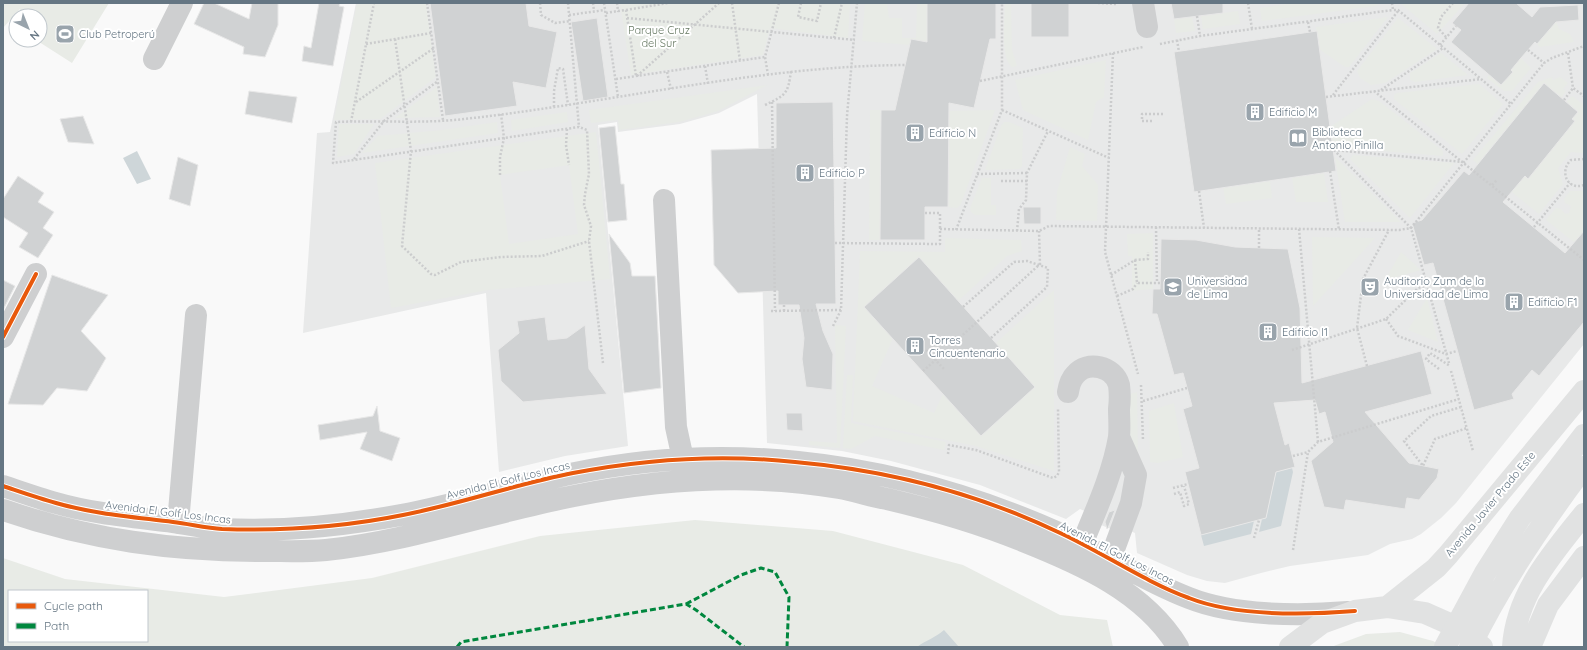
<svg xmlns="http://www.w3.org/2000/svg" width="1587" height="650" font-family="Quicksand,sans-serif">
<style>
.built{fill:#e8e9e9}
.green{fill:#e8ebe6;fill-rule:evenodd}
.water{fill:#ced6d9}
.building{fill:#d0d2d3;stroke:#e8e8e8}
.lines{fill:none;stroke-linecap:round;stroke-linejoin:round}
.path{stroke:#cbcccd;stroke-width:2.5;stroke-dasharray:2 2;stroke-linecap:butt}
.minor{stroke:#cecfd0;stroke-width:22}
.major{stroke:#e1e2e2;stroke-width:22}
.highway{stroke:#e1e2e2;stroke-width:22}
.quiet{stroke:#00873e;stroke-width:3;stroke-dasharray:6 3;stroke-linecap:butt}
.cycleway-casing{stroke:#fff;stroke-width:6}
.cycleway{stroke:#e8590c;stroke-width:4}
.labels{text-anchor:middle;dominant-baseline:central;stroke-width:4;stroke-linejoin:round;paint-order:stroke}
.park-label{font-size:11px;fill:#687a64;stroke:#fff}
.poi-label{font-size:11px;fill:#657683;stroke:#fff;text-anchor:start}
.street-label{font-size:11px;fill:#657683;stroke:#fff}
</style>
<rect width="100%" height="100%" fill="#f9f9f9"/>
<path class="built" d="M356 3H1584V344L1456 503 1441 518 1421 534 1412 539 1390 544 1368 555 1290 566 1261 573 1225 583 1207 581 1187 575 1137 553 1135 533 1121 527 1111 529 1101 525 1094 515 1080 509 1066 519 980 485 891 461 842 451 767 443 757 94 719 113 680 124 618 132 617 122 598 125 628 446 565 456 499 472 486 293 303 333 317 133 330 132Z"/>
<path class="green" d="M3 3H109L72 63 36 40H40V16H21L20 9 3 28Z
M357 3H426L436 77 380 119 334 120Z
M620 3H850L848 38 770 28 763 55 631 75Z
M865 3H887L889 18H902V38H916L917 3H927V43L911 39 910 45 862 41Z
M1005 3H1011L1012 50 1017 66 1012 67C1000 59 1005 17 1005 3Z
M1294 3H1379L1376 6 1262 21 1260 8Z
M1400 3H1465L1437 34Z
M1238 11 1240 24 1203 29 1201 16Z
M1192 17 1195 31 1176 33 1174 19Z
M1388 17 1349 67H1345L1319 49 1316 27Z
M1398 18 1437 49 1385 83 1371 85 1360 78 1357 71Z
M1555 18 1559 29 1570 34 1574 42 1540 47 1537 44 1550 29Z
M1441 53 1468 75 1415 82 1410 80V73Z
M1521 58 1531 68 1512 91H1504L1487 78 1489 75 1501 85 1513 72 1511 70Z
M1106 60 1104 97 1096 102 1088 140 1023 110 1015 80Z
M1552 77 1553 80 1560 77 1568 83 1563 89 1566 91 1561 98 1544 84 1484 156 1486 171 1473 160 1538 82Z
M1479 84 1503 104 1462 154 1394 99V95L1397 93Z
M767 85 718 111 679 122 619 130 618 120 591 123 589 110Z
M437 87 440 117 395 118Z
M1572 96 1584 105V153L1571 152 1558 168 1563 184 1539 214 1502 184 1509 176 1518 184 1525 176 1528 179 1575 121 1572 119 1578 111 1566 102Z
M1372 99 1379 101 1443 151V156L1333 147 1330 127Z
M870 110H881L880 240H869Z
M995 110 961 204 957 208 948 207 949 111Z
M567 112 568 122 512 131 511 120Z
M497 122 498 133 362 153 378 136 442 130Z
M1004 122H1009L1023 128 1022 166 1019 169 985 170 1001 126Z
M339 124H374L354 154 337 157Z
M596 132 610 279 488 290 391 308 375 163ZM569 165 578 234 509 244 500 175Z
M1070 147 1085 154 1082 166 1098 185 1097 221 1056 220 1057 192Z
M1353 155 1454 163 1410 218 1350 159Z
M1335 157 1401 222H1345Z
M1324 173 1328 202H1296L1292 177Z
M982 178H991V205H996V215H975L971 212 970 208Z
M1270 180 1272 198 1226 204 1223 187Z
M1570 191H1584V250L1546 220 1556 208 1561 209 1565 214 1569 213 1571 206 1565 203 1564 199Z
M1153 233V289L1132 291V256H1128L1127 234Z
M1312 237 1375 238 1313 306Z
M945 238 1021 240 1022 251 1007 256 958 301 919 258 865 306 893 338 872 386 934 413 943 394 981 436 1035 387 996 343 1054 290V471L976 446 853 421 860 251 945 252Z
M1401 252 1421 270 1385 280Z
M1427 298 1438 342 1408 330Z
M835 325 846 326 840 448 809 445V441L837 443Z
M847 375H853L851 423 946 442 944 450 875 436 851 449 843 448Z
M1137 392 1138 459 1130 440V394Z
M1174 403 1183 457 1158 463 1150 462 1149 411Z
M695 520 833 531 963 565 1060 615 1107 620 1113 647H3V558L65 579 224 597 372 578 540 536ZM9 591H147V641H9Z
M1400 632 1433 641 1443 647H1331L1366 634Z"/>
<path class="water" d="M137 151 151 179 137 184 123 158Z
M1292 468 1293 472 1281 526 1259 532 1262 519 1266 518 1276 472Z
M1254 521 1251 534 1204 546 1201 535Z
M944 630 959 647H917C926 640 935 638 944 630Z"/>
<path class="building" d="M204 3H214L249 19 252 3H278V25L265 57 243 54 244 47 194 24Z
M319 3H340L339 6 344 7 333 66 302 61 304 46 311 48Z
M430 3H526L529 26 557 32 546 88 513 82 517 106 445 116Z
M927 3H996V39H990L974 108 949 103 948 207H925V240H880L881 110H895L911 39 927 42Z
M1031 3H1069V37H1031Z
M1171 3H1223V13L1174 19Z
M1469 3H1516L1532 17 1540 7 1578 5 1579 20 1556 22 1537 44 1535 42 1521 58 1511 70 1513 72 1501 85 1451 42 1461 30 1452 23Z
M597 18 608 97 583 101 571 22Z
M1317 31 1336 171 1194 192 1174 52Z
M1544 83 1578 112 1572 119 1575 121 1528 179 1525 176 1503 202 1565 253 1584 231V322L1539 376 1532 370 1512 394 1514 399 1474 410 1433 263 1424 265 1412 223 1422 220 1464 171 1469 175Z
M249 91 297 97 292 123 245 114Z
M833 102 836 304H816L823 331 833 354 832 390 806 387 802 359 804 338 799 305H778V291L738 293 714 265 711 150 776 148V103Z
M83 116 94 144 68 142 60 119Z
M615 126 621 184H624L627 220 608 222 599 128Z
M178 157 198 165 190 206 169 199Z
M18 176 44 193 38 202 54 212 43 228 53 235 38 258 19 247 28 233 3 217V199Z
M1023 207H1041V224H1024Z
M609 234 630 263 632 276H655L661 388 624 393Z
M1161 239 1196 240 1235 247 1288 249 1300 308 1302 383 1421 351 1432 394 1365 412 1409 463 1439 469 1437 478 1419 500 1407 498 1405 509 1346 500 1344 510 1324 507 1311 461 1333 442 1325 412 1319 414 1315 400 1274 403 1285 445 1289 443 1295 467 1276 472 1266 518 1201 535 1185 472 1199 468 1183 409 1192 406 1183 373 1174 375 1157 314H1152L1153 289H1160Z
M919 257 1035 387 981 436 864 307Z
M52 275 108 295 81 331 106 358 87 391 57 388 43 405 8 404Z
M3 280 15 286 3 310Z
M545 317 548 340 567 338 585 325 589 369 607 394 523 402 501 381 498 350 519 333 517 321Z
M377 406 380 431 400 438 392 461 360 449 367 432 320 440 318 425 373 416Z
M786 413H802L803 431 787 430Z
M1115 510 1108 528 1107 529 1105 522 1109 512Z"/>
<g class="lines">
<path class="path" d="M427 3 443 120
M540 3 541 15 555 23 570 21
M568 3 579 127
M593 3 594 11
M604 3 618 97
M617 3 618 11 626 10 636 76
M732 3 740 61
M801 3 798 17 817 21 821 3
M1098 3 1116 4
M1248 3 1252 29
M1392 3 1393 10H1398L1511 104
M626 10 668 3
M606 13 618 11
M569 15 605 10
M1197 16 1200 36
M627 18 855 40
M1308 22 1310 32
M1446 37 1438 28 1441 17 1453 3
M834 38 842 3
M395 39 411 151 402 246 431 274 435 275 461 262 501 257 542 256 589 241
M1177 40 1179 52
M366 44 431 33
M1160 44 1200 36 1393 10
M1440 45 1456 26
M1528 50 1544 63
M1113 53 1105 252 1138 374
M1568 53 1573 88 1584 96
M705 66 708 84
M667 72 671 89
M768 75 765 57 779 3
M637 76 719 3
M616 79 765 57
M980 81 1143 47
M1381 90 1443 48
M1374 91 1584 260
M1333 95 1398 11
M1326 97 1481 79
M1564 100 1573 88
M356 102 434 48
M772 102 775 311
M765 105C786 95 788 94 791 71
M554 107V91L558 68 563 69 568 105
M1002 110 1109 158
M1152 121H1142V114H1165
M351 122 374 3
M567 129 566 145 569 165
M1334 150 1411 228 1449 363
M1334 150 1463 162
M354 159 384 121 438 81
M1584 159 1571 160C1559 171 1567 191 1584 185
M1330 171 1339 230
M977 174 1027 173
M500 175V157L504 138 501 114
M1001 181H1027
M1492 185 1497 180
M1199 191 1204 228
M925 213H940V229
M1156 227 1157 283
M1534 227 1570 183
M1299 229 1318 442
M956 230 1002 110V3
M1017 231 1019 209 1026 200 1027 173 1048 131
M835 243 940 244V229L1039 231 1049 226 1399 230 1411 228 1544 63 1552 58 1584 46
M1259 248V229
M1135 260 1137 283H1160
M1111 275 1135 260 1148 259V252
M1117 296 1133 289 1137 283
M963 307 1014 262 1027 261 1048 268 1047 287 991 338
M771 311 841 310 847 116 857 3
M784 311V305
M1386 319 1398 336 1446 354 1457 351
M833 326 841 310
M954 343 1040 264 1039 231
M926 350 944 369
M1292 350 1386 319 1418 288 1438 282
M603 363 589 241 591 226 584 205 585 194 589 174 587 130 579 127 333 163 336 122C378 120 422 124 464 119 611 103 757 66 905 65
M1367 366 1357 328 1363 279 1389 230
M1439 369 1426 359 1430 353 1450 366
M923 371 948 349
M1451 371 1473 451
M1141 385 1143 440
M1143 401 1187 388
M1461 407 1431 416 1404 441 1423 466 1435 439 1467 428
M948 454 949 445 976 450 1053 478 1057 476 1059 472 1058 409
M1293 456 1308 452 1318 442 1459 399
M1173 488 1188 484
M1174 494 1180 492 1184 506 1189 504 1184 486
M1254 538 1259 520
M1293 550 1308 452"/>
<path class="minor" d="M1143 3 1147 27
M154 59 182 3
M664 200 676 427 683 459
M3 337 36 274
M1068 392C1069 386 1071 379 1075 375 1087 360 1114 366 1119 385 1120 393 1120 401 1119 409 1119 418 1120 428 1119 437 1113 473 1096 510 1082 544
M3 486C21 492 38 498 56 503 94 514 134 517 173 522 189 524 205 528 221 529 281 532 342 526 401 515 458 505 513 486 570 474 645 458 722 454 798 462 887 471 971 495 1052 530 1099 550 1141 580 1189 598 1234 616 1300 616 1348 612
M3 510C90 540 173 551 265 551 285 551 306 552 326 550 411 541 491 512 574 496 660 479 752 473 839 488 855 491 871 496 887 499 934 510 979 523 1023 541 1081 564 1145 592 1178 647
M178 523 196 315
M1110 560 1131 503 1136 475 1119 437"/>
<path class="major" d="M1387 607 1436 568 1448 555 1584 391
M1290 647 1322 623 1355 611 1387 607 1425 613 1459 628 1482 647
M1513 647C1516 594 1553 553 1584 514
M1530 647 1548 605 1584 557"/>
<path class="highway" d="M1445 647 1485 573 1520 518 1584 435
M1470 647C1501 583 1541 524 1584 467"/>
<path class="quiet" d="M686 604 741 575 761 568 775 572 789 597 787 647
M457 647 461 642 686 604 696 610 744 647"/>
<defs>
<path id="cycleway" d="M3 337 36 274
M3 486C21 492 38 498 56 503 94 514 134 517 173 522 190 524 206 528 222 529 282 531 344 527 403 515 460 504 516 484 573 473 646 459 721 454 795 462 886 470 976 493 1058 532 1102 552 1143 581 1189 598 1237 617 1304 615 1355 611"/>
</defs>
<use href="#cycleway" class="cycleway-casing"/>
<use href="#cycleway" class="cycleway"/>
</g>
<defs>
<symbol id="stadium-square" viewBox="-11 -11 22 22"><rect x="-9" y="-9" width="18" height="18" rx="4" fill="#99a4ac" stroke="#fff"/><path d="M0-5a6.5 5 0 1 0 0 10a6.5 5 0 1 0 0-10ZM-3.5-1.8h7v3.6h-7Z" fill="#fff"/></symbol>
<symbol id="building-square" viewBox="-11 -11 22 22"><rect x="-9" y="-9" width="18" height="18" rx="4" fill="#99a4ac" stroke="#fff"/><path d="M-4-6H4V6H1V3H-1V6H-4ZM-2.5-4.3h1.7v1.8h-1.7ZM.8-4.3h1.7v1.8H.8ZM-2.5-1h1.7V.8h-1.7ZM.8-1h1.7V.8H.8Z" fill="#fff"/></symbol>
<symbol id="library-square" viewBox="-11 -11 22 22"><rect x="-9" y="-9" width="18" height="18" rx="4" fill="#99a4ac" stroke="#fff"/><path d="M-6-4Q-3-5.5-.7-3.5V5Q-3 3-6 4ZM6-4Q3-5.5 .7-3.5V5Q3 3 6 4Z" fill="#fff"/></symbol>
<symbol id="university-square" viewBox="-11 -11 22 22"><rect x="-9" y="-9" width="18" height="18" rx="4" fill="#99a4ac" stroke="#fff"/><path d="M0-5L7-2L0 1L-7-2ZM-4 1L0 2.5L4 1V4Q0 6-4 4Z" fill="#fff"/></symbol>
<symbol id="theatre-square" viewBox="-11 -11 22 22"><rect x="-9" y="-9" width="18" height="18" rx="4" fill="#99a4ac" stroke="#fff"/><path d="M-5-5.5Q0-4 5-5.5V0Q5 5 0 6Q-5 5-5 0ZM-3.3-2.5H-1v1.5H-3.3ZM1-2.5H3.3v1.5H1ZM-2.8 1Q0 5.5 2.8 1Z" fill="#fff"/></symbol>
</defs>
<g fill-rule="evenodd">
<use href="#stadium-square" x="54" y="23" width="22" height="22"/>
<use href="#building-square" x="1244" y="101" width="22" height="22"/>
<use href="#building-square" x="904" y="122" width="22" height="22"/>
<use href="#library-square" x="1287" y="127" width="22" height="22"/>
<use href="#building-square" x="794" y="162" width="22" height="22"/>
<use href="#university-square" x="1162" y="276" width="22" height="22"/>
<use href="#theatre-square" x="1359" y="276" width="22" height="22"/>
<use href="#building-square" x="1503" y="291" width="22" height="22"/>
<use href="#building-square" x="1257" y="321" width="22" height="22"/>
<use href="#building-square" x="904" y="335" width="22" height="22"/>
</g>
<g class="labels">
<g class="park-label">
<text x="659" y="30">Parque Cruz<tspan x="659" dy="13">del Sur</tspan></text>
</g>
<g class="poi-label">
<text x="79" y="34">Club Petroperú</text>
<text x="1269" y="112">Edificio M</text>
<text x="1312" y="132">Biblioteca<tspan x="1312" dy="13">Antonio Pinilla</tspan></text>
<text x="929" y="133">Edificio N</text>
<text x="819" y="173">Edificio P</text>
<text x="1187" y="281">Universidad<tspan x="1187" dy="13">de Lima</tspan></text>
<text x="1384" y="281">Auditorio Zum de la<tspan x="1384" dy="13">Universidad de Lima</tspan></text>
<text x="1528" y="302">Edificio F1</text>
<text x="1282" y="332">Edificio I1</text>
<text x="929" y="340">Torres<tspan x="929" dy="13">Cincuentenario</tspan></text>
</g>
<g class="street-label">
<text transform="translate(508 480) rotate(-14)">Avenida El Golf Los Incas</text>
<text transform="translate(1490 504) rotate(-50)">Avenida Javier Prado Este</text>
<text transform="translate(168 512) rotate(7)">Avenida El Golf Los Incas</text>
<text transform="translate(1117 553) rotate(27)">Avenida El Golf Los Incas</text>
</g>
</g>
<rect width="1587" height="650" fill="none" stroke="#657683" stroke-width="8"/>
<rect x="8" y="590" width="140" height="52" fill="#ffffff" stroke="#c1c8cd"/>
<rect x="16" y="603" width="20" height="6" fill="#e8590c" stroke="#c1c8cd"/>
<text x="44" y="610" font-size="12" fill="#657683">Cycle path</text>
<rect x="16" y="623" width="20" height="6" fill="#00873e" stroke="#c1c8cd"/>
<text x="44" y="630" font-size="12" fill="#657683">Path</text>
<g transform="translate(28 28) rotate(137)"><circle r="19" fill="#ffffff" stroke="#c1c8cd"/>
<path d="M0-3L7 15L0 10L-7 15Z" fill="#99a4ac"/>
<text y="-6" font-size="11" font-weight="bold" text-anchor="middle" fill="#657683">N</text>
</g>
</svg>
